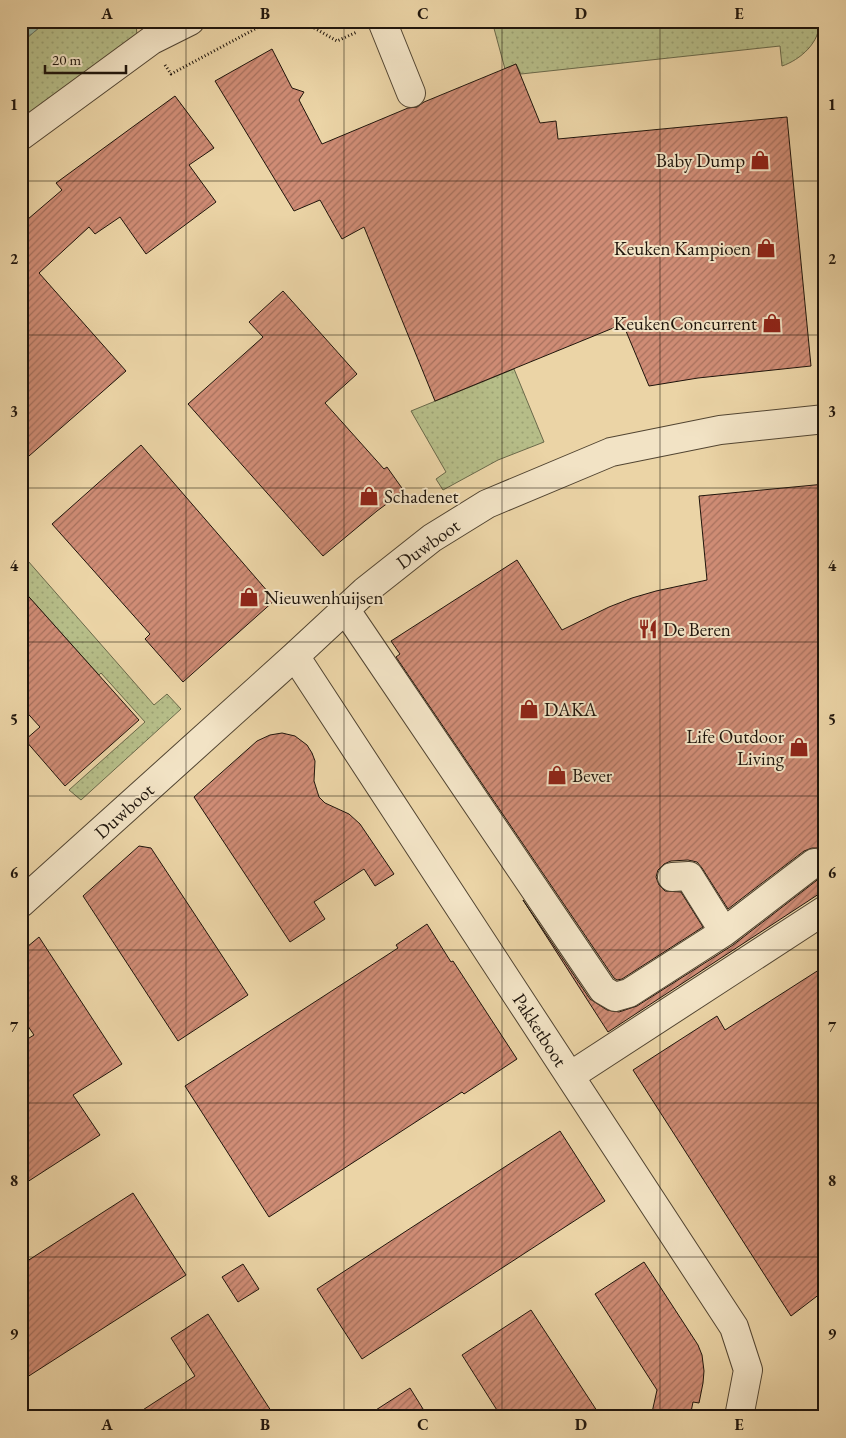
<svg xmlns="http://www.w3.org/2000/svg" width="846" height="1438" font-family="'EB Garamond',serif">
<style>
.grass{fill:url(#grass-dots);stroke:#6a694a}
.water{fill:url(#water-rules);stroke:#687768}
.building{fill:url(#building-hatch);stroke:#1f150c}
.lines{fill:none;stroke-linecap:round;stroke-linejoin:round}
.minor-casing{stroke:#524532;stroke-width:30}
.path{stroke:#1f150c;stroke-width:3;stroke-dasharray:1 2.5;stroke-linecap:butt}
.minor{stroke:#f2e3c5;stroke-width:28}
.grid{fill:none;stroke:#1f150c;stroke-width:1;stroke-opacity:0.55}
.labels{text-anchor:middle;dominant-baseline:central;stroke-width:4;stroke-linejoin:round;paint-order:stroke}
.poi-label{font-size:19px;fill:#1f150c;stroke:#f2e3c5;text-anchor:start}
.street-label{font-size:19px;fill:#1f150c;stroke:#f2e3c5}
.neatline{fill:none;stroke:#1f150c;stroke-width:2}
.grid-label{font-size:16px;text-anchor:middle;font-weight:bold;fill:#1f150c}
</style>
<defs>
<pattern id="grass-dots" width="8" height="8" patternUnits="userSpaceOnUse" patternTransform="scale(1.25)"><rect width="8" height="8" fill="#b6bd88"/><path d="M2 2h.1M6 6h.1" fill="none" stroke="#9ca274" stroke-width="1.8" stroke-linecap="round"/></pattern>
<pattern id="water-rules" width="6" height="5" patternUnits="userSpaceOnUse" patternTransform="scale(1.25)"><rect width="6" height="5" fill="#98b8a5"/><path d="M0 2.5h6" fill="none" stroke="#839d8d"/></pattern>
<pattern id="building-hatch" width="6" height="6" patternUnits="userSpaceOnUse" patternTransform="scale(1.25)"><rect width="6" height="6" fill="#cf8c75"/><path d="M-1 1l2-2M0 6l6-6M5 7l2-2" fill="none" stroke="#a7715e"/></pattern>
</defs>
<rect width="100%" height="100%" fill="#ebd4a6"/>
<filter id="stains"><feTurbulence type="fractalNoise" baseFrequency=".004" numOctaves="4"/><feColorMatrix values="0 0 0 0 .2 0 0 0 0 .09 0 0 0 0 .02 0 0 0 .5 -.17"/></filter>
<radialGradient id="worn" r=".72"><stop offset=".6" stop-color="#630" stop-opacity="0"/><stop offset="1" stop-color="#630" stop-opacity=".3"/></radialGradient>
<path class="grass" d="M47 21H136L137 37 21 125V43Z
M492 21H819C821 42 800 60 782 66L780 46 521 74 516 64 505 69Z
M514 369 544 442 498 460 443 490 436 479 446 472 411 411Z
M21 553 154 705 167 694 181 709 81 800 69 790 145 722 101 673 99 675 21 588Z"/>
<path class="water" d="M21 21H47L21 43Z"/>
<path class="building" d="M272 49 292 88 304 92 299 100 322 144 408 108 417 107 424 102 516 64 540 123 556 121 558 139 787 117 811 366 698 378 649 386 623 324 435 401 364 227 342 239 320 200 294 211 215 81Z
M175 96 214 148 189 165 216 202 146 254 120 217 95 234 89 227 39 273 126 371 21 463V225L62 190 56 183Z
M283 291 357 374 325 403 384 469 387 467 404 491 377 511 323 556 188 404 263 337 249 322Z
M141 445 275 600 183 682 145 639 150 634 52 524Z
M825 484V852L820 848H812L804 851 728 909 702 868 697 862 688 860 671 861 664 864 658 870 656 877 659 885 665 891 681 892 703 927 622 979 617 980 614 978 396 657 400 654 391 641 517 560 562 630 609 607 632 598 656 591 707 580 699 496Z
M21 588 139 720 65 786 25 740 40 727 21 706Z
M282 733 295 736 307 745 312 753 315 761 314 781 319 797 325 803 349 814 360 824 394 874 375 886 364 869 314 902 325 919 290 942 194 797 257 741 270 735Z
M139 846 151 848 248 995 178 1041 83 896Z
M825 874V890L608 1032 523 900 590 999 607 1010 619 1012 637 1006 733 945Z
M427 924 451 962 453 961 517 1059 464 1094 462 1092 269 1217 185 1086 398 948 396 945Z
M39 937 122 1064 73 1095 100 1135 21 1186V1043L34 1035 21 1016V952Z
M825 966V1290L791 1316 633 1070 717 1016 725 1030Z
M560 1131 605 1201 362 1359 317 1289Z
M133 1193 186 1275 21 1381V1265Z
M644 1262 698 1345 702 1355 704 1371 703 1383 699 1403 693 1402 690 1417H651L657 1390 595 1294Z
M243 1264 259 1289 238 1302 222 1277Z
M531 1310 582 1388 601 1417H501L495 1407 462 1355Z
M208 1314 275 1417H132L195 1376 171 1338Z
M410 1388 428 1417H365Z"/>
<g class="lines">
<defs>
<path id="minor" d="M382 21 411 93
M21 136 152 40 190 21
M345 609 603 990 615 997 629 993 724 932 814 863
M295 656 734 1327 748 1370 739 1417
M672 877 689 876 724 932
M21 903 295 656 365 591 432 538 487 504 611 452 720 430 825 419
M570 1076 825 910"/>
</defs>
<use href="#minor" class="minor-casing"/>
<path class="path" d="M302 21 337 41 357 32
M165 65 171 74 270 21"/>
<use href="#minor" class="minor"/>
</g>
<path class="grid" d="M186 21V1417M344 21V1417M502 21V1417M660 21V1417M21 181H825M21 335H825M21 488H825M21 642H825M21 796H825M21 950H825M21 1103H825M21 1257H825"/>
<defs>
<symbol id="shop-bare" viewBox="-9 -9 18 18"><path d="M-5-2.5h2.3a2.7 3.5 0 0 1 5.4 0H5L5.5 6h-11ZM-1.5-2.5h3a1.5 2.3 0 0 0-3 0Z" fill="#8f2418" stroke="#f2e3c5" stroke-width="2.5" paint-order="stroke"/></symbol>
<symbol id="restaurant-bare" viewBox="-9 -9 18 18"><path d="M-5-6h1v4h1v-4h1v4h1v-4h1v5L-1.5 .5V6h-2V.5L-5-1ZM5-6V6H3V1.5H1.5Q1.5-4 5-6Z" fill="#8f2418" stroke="#f2e3c5" stroke-width="2.5" paint-order="stroke"/></symbol>
</defs>
<g fill-rule="evenodd">
<use href="#shop-bare" x="746" y="146" width="28" height="28"/>
<use href="#shop-bare" x="752" y="234" width="28" height="28"/>
<use href="#shop-bare" x="758" y="309" width="28" height="28"/>
<use href="#shop-bare" x="355" y="482" width="28" height="28"/>
<use href="#shop-bare" x="235" y="583" width="28" height="28"/>
<use href="#restaurant-bare" x="634" y="615" width="28" height="28"/>
<use href="#shop-bare" x="515" y="695" width="28" height="28"/>
<use href="#shop-bare" x="785" y="733" width="28" height="28"/>
<use href="#shop-bare" x="543" y="761" width="28" height="28"/>
</g>
<g class="labels">
<g class="poi-label">
<text x="745" y="160" text-anchor="end">Baby Dump</text>
<text x="751" y="248" text-anchor="end">Keuken Kampioen</text>
<text x="757" y="323" text-anchor="end">KeukenConcurrent</text>
<text x="384" y="496">Schadenet</text>
<text x="264" y="597">Nieuwenhuijsen</text>
<text x="663" y="629">De Beren</text>
<text x="544" y="709">DAKA</text>
<text x="784" y="736" text-anchor="end">Life Outdoor<tspan x="784" dy="22">Living</tspan></text>
<text x="572" y="775">Bever</text>
</g>
<g class="street-label">
<text transform="translate(428 544) rotate(-35)">Duwboot</text>
<text transform="translate(124 811) rotate(-42)">Duwboot</text>
<text transform="translate(540 1030) rotate(57)">Pakketboot</text>
</g>
</g>
<rect width="846" height="1438" fill="none" stroke="#ebd4a6" stroke-width="55"/>
<path d="M45 65v8h81v-8" fill="none" stroke="#1f150c" stroke-width="2.5"/>
<text x="52" y="65" font-size="15" fill="#1f150c" stroke="#f2e3c5" stroke-width="4" paint-order="stroke">20 m</text>
<rect x="28" y="28" width="790" height="1382" class="neatline"/>
<g class="grid-label">
<text x="107" y="19">A</text>
<text x="265" y="19">B</text>
<text x="423" y="19">C</text>
<text x="581" y="19">D</text>
<text x="739" y="19">E</text>
<text x="14" y="110">1</text>
<text x="832" y="110">1</text>
<text x="14" y="264">2</text>
<text x="832" y="264">2</text>
<text x="14" y="417">3</text>
<text x="832" y="417">3</text>
<text x="14" y="571">4</text>
<text x="832" y="571">4</text>
<text x="14" y="725">5</text>
<text x="832" y="725">5</text>
<text x="14" y="878">6</text>
<text x="832" y="878">6</text>
<text x="14" y="1032">7</text>
<text x="832" y="1032">7</text>
<text x="14" y="1186">8</text>
<text x="832" y="1186">8</text>
<text x="14" y="1339">9</text>
<text x="832" y="1339">9</text>
<text x="107" y="1430">A</text>
<text x="265" y="1430">B</text>
<text x="423" y="1430">C</text>
<text x="581" y="1430">D</text>
<text x="739" y="1430">E</text>
</g>
<rect width="100%" height="100%" filter="url(#stains)"/>
<rect width="100%" height="100%" fill="url(#worn)"/>
</svg>
